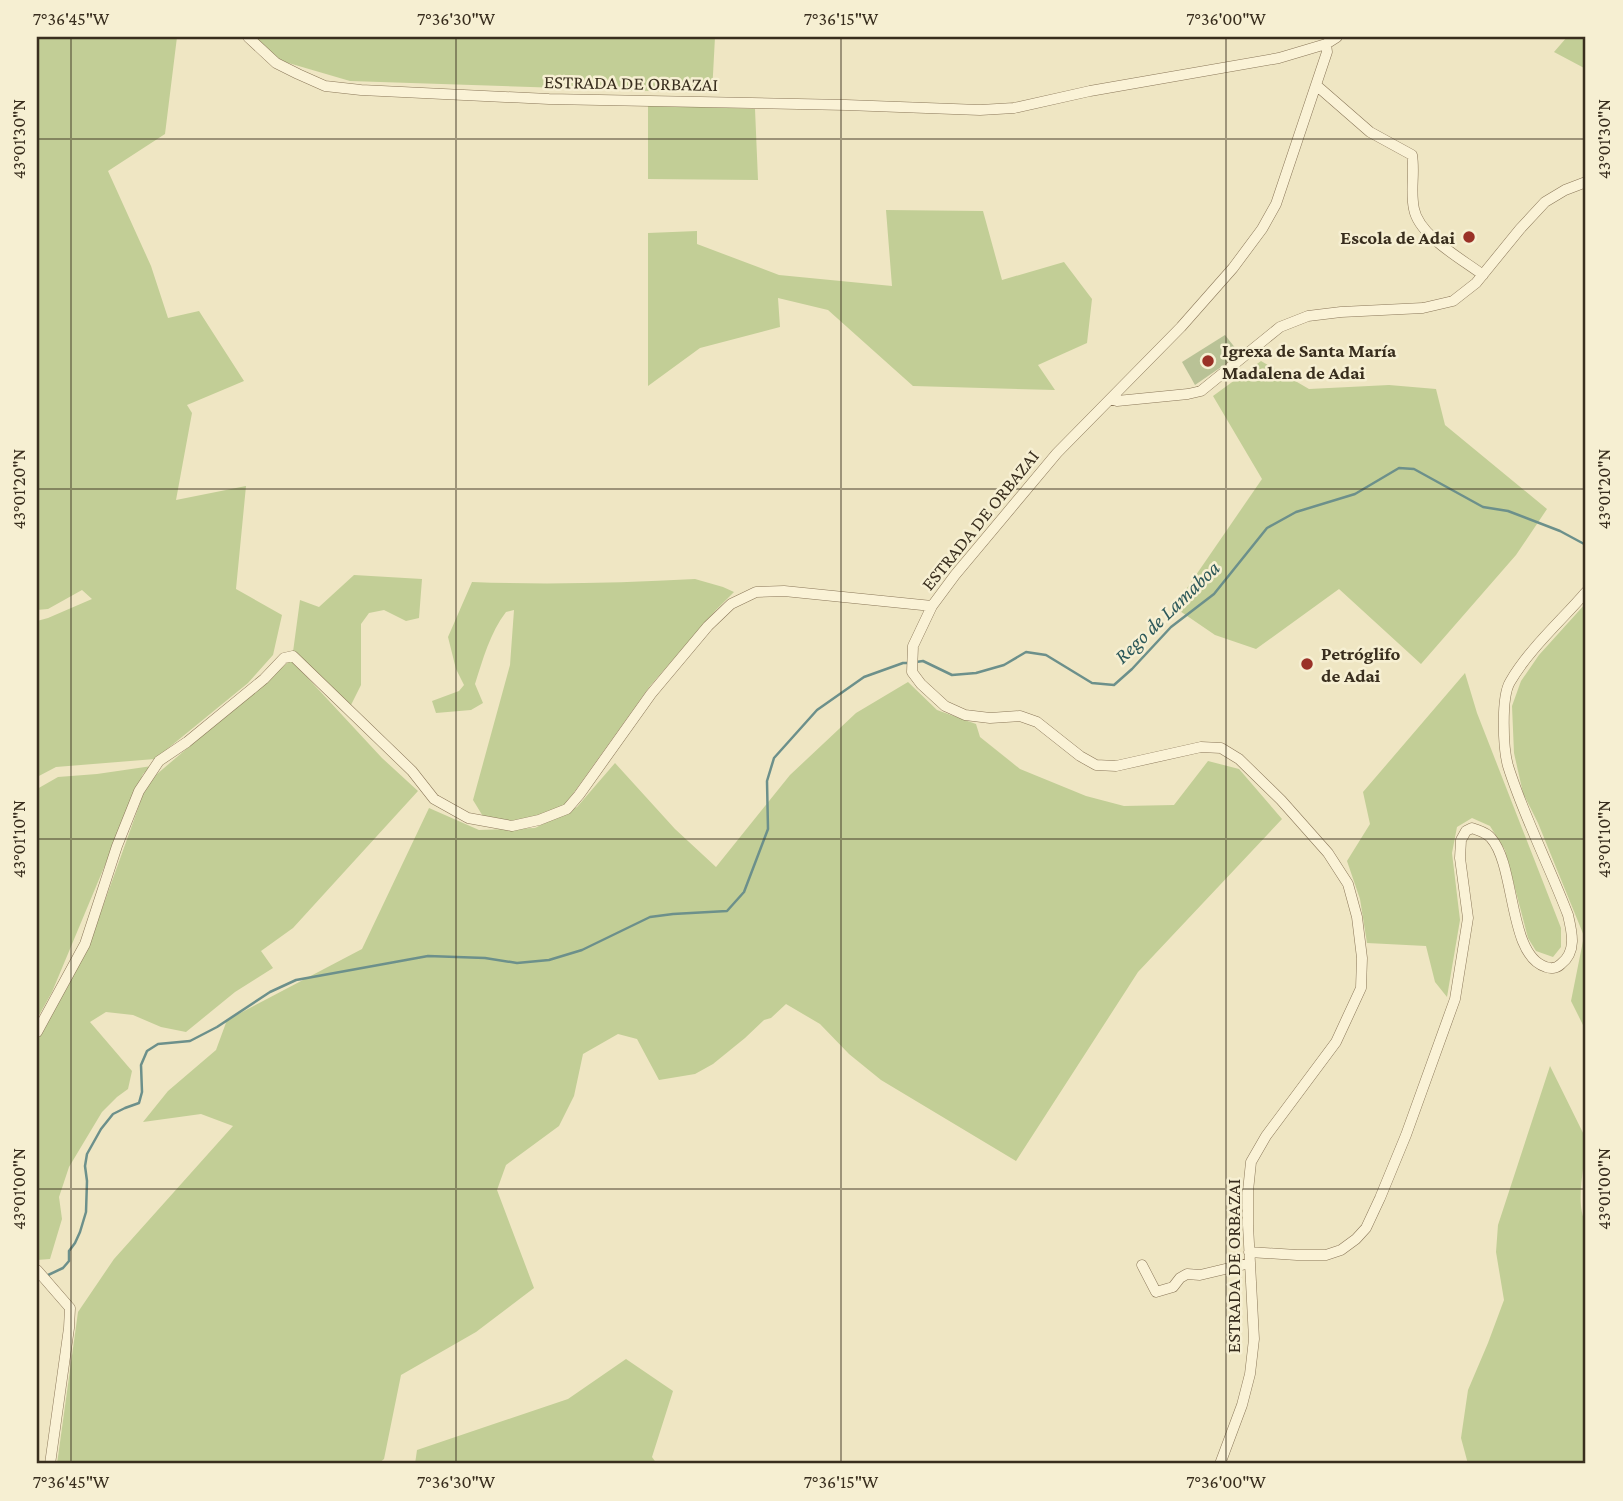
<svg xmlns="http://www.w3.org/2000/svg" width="1623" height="1501" font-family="'Crimson Pro',serif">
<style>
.green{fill:#c2ce96}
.cemetery{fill:#b9c296}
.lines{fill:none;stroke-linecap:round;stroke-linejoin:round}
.stream{stroke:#6c908b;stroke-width:2.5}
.minor-casing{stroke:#8a7759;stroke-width:11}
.minor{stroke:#faf2d6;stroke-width:10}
.ticks{fill:none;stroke:#392e1e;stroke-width:2;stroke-opacity:0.45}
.poi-dot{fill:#9a3127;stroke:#f6efd2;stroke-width:2.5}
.labels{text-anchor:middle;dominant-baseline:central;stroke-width:5;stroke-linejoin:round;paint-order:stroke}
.street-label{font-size:19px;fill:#392e1e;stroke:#f6efd2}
.poi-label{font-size:19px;font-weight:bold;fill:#392e1e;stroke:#f6efd2;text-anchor:start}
.water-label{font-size:21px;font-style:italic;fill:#2c5859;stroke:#f6efd2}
.neatline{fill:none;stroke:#392e1e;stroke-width:2.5}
.ticks-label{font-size:18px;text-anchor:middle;fill:#392e1e}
</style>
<rect width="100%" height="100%" fill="#efe6c3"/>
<path class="green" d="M37 37H177L165 134 108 171 151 266 168 318 199 311 244 381 187 405 192 413 176 500 246 486 236 589 282 615 273 655 248 683 155 759 56 767 37 777V621L48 618 92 599 82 590 48 609 37 610Z
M255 37H715L712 93 350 81 261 55Z
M1567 37H1586V69L1554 52Z
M648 105 755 109 758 180 648 179Z
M886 210 983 211 1002 280 1064 262 1092 299 1087 343 1038 365 1055 390 913 386 828 310 778 298 780 327 700 348 648 386V233L697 231V244L779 275 892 286Z
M1261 361 1309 389 1389 385 1436 389 1445 425 1547 509 1516 555 1421 664 1339 589 1256 649 1215 635 1174 607 1262 479 1213 396Z
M354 575 422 579 419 618 406 621 384 610 369 613 361 624V685L350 707 293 652 300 600 319 607Z
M695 579 723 587 734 592 716 610 650 686 570 798 560 811 516 824 484 818 473 800 510 665 514 610 506 612C490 633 483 659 475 684L483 703 471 710 436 713 432 701 459 691 464 685 456 669 448 637 472 582C547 585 621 583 695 579Z
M1586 603V1031L1571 1001 1584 936 1538 823 1523 793 1514 753 1512 706 1521 681 1539 655Z
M291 660 382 758 418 791 293 928 261 951 273 968 235 992 186 1032 161 1027 133 1015 106 1012 90 1022 132 1071 128 1089 117 1097 102 1112 69 1167 59 1197 62 1219 50 1259 37 1260V1038L84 953 102 909 145 789 157 774Z
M1465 673 1477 713 1561 928V947L1553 957 1536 951 1528 938 1505 850 1490 826 1472 818 1457 827 1452 853 1460 920 1447 997 1435 982 1426 946 1367 943 1360 899 1347 861 1370 824 1363 792Z
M908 682 937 710 976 724 980 737 1020 769 1086 796 1124 806 1174 805 1208 761 1239 769 1282 819 1138 972 1016 1161 881 1080 849 1054 820 1024 786 1004 771 1018 764 1020 745 1038 713 1064 695 1074 659 1080 637 1039 618 1034 583 1054 574 1096 559 1126 506 1165 497 1190 534 1288 476 1332 401 1375 384 1459 378 1464H57L78 1312 114 1259 233 1126 201 1114 143 1122 168 1091 216 1050 227 1020 362 949 429 808 479 830 535 828 577 807 615 763 675 829 716 867 790 775 856 713Z
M152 766 143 774 52 992 37 1019V789L58 777 97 774Z
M1550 1066 1586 1139C1586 1161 1574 1204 1586 1223V1464H1468L1461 1438 1468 1390 1488 1343 1504 1300 1496 1252 1498 1225Z
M626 1359 673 1391 652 1457 657 1464H415L417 1450 568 1399Z"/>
<path class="cemetery" d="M1225 335 1240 354 1195 385 1182 362Z"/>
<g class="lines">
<path class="stream" d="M916 662 923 661 952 675 976 673 1004 665 1026 652 1046 655 1092 683 1114 685 1132 669 1171 627 1214 594 1267 528 1296 512 1355 494 1399 468 1414 469 1483 507 1508 511 1560 531 1586 545
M46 1276 63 1268 69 1261V1251L75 1243 80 1232 86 1212 87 1181 85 1166 87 1154 101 1129 113 1114 125 1108 139 1103 142 1092 141 1065 147 1051 158 1044 190 1041 217 1027 270 992 296 980 428 956 485 958 517 963 549 960 582 950 650 917 673 914 727 911 744 892 768 829 767 781 774 758 817 710 864 677 903 663H909"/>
<defs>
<path id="minor" d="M248 37 276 63 298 74 325 86 361 90 549 99 846 105 980 110 1014 108 1090 91 1279 58 1326 44 1337 37
M1316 85 1370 132 1412 155C1415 173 1410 191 1414 209 1419 236 1462 259 1483 275
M1110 399 1117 401 1188 394 1201 391 1280 327 1308 316 1341 312 1423 308 1453 301 1476 283 1520 229 1545 202 1565 190 1586 182
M37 1032 85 944 117 846 139 791 159 761 187 742 264 679 284 658 293 656 412 771 434 799 468 818 512 826 539 820 567 809 579 795 651 694 708 626 731 604 756 592 784 591 932 606
M1249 1252 1297 1255H1326L1341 1250 1356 1239 1366 1228 1380 1198 1406 1135 1455 999 1468 918 1460 858 1461 840 1466 831 1472 828C1479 831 1486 832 1491 838 1516 866 1508 956 1546 967 1551 969 1557 968 1561 964 1577 952 1572 932 1568 915 1549 865 1524 817 1508 766 1503 748 1501 697 1510 682 1529 649 1562 620 1586 592
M1142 1265 1156 1292 1173 1287 1180 1278 1187 1274 1200 1275 1250 1263
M37 1270 70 1308 69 1328 50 1464
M1220 1464 1242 1405 1250 1374 1254 1339 1248 1225V1191L1251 1162 1266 1136 1336 1042 1361 988 1362 958 1357 917 1348 884 1328 853 1281 800 1239 759 1221 748 1201 747 1116 766 1096 765 1080 756 1037 722 1020 716 990 718 965 715 945 706 921 684 912 672 913 646 932 606 955 575 1057 453 1181 327 1233 268 1262 229 1276 204 1327 52 1326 44"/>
</defs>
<use href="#minor" class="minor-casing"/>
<use href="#minor" class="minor"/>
</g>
<path class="ticks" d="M71 37V1464M456 37V1464M841 37V1464M1226 37V1464M37 139H1586M37 489H1586M37 839H1586M37 1189H1586"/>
<g class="poi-dot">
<circle cx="1469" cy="237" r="7"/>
<circle cx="1208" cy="361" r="7"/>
<circle cx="1307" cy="664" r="7"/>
</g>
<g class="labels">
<g class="street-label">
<text transform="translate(631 83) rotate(1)">ESTRADA DE ORBAZAI</text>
<text transform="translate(980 520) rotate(-51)">ESTRADA DE ORBAZAI</text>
<text transform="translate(1233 1266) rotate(-90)">ESTRADA DE ORBAZAI</text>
</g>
<g class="poi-label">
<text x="1455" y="237" text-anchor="end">Escola de Adai</text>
<text x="1222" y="350">Igrexa de Santa María<tspan x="1222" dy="22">Madalena de Adai</tspan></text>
<text x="1321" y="653">Petróglifo<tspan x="1321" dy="22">de Adai</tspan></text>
</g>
<g class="water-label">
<text transform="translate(1167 612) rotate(-44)">Rego de Lamaboa</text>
</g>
</g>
<rect width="1623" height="1501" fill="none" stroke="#f6efd2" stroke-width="77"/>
<rect x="38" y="38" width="1546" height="1424" class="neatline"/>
<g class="ticks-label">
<text x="71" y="25">7°36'45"W</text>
<text x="456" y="25">7°36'30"W</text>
<text x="841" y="25">7°36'15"W</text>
<text x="1226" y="25">7°36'00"W</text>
<text transform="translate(19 139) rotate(-90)" y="6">43°01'30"N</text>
<text transform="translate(1604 139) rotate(-90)" y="6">43°01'30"N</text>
<text transform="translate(19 489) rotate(-90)" y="6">43°01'20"N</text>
<text transform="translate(1604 489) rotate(-90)" y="6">43°01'20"N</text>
<text transform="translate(19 839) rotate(-90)" y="6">43°01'10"N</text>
<text transform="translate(1604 839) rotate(-90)" y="6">43°01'10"N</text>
<text transform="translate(19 1189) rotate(-90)" y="6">43°01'00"N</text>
<text transform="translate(1604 1189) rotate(-90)" y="6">43°01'00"N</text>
<text x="71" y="1488">7°36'45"W</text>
<text x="456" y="1488">7°36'30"W</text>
<text x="841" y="1488">7°36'15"W</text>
<text x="1226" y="1488">7°36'00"W</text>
</g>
</svg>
